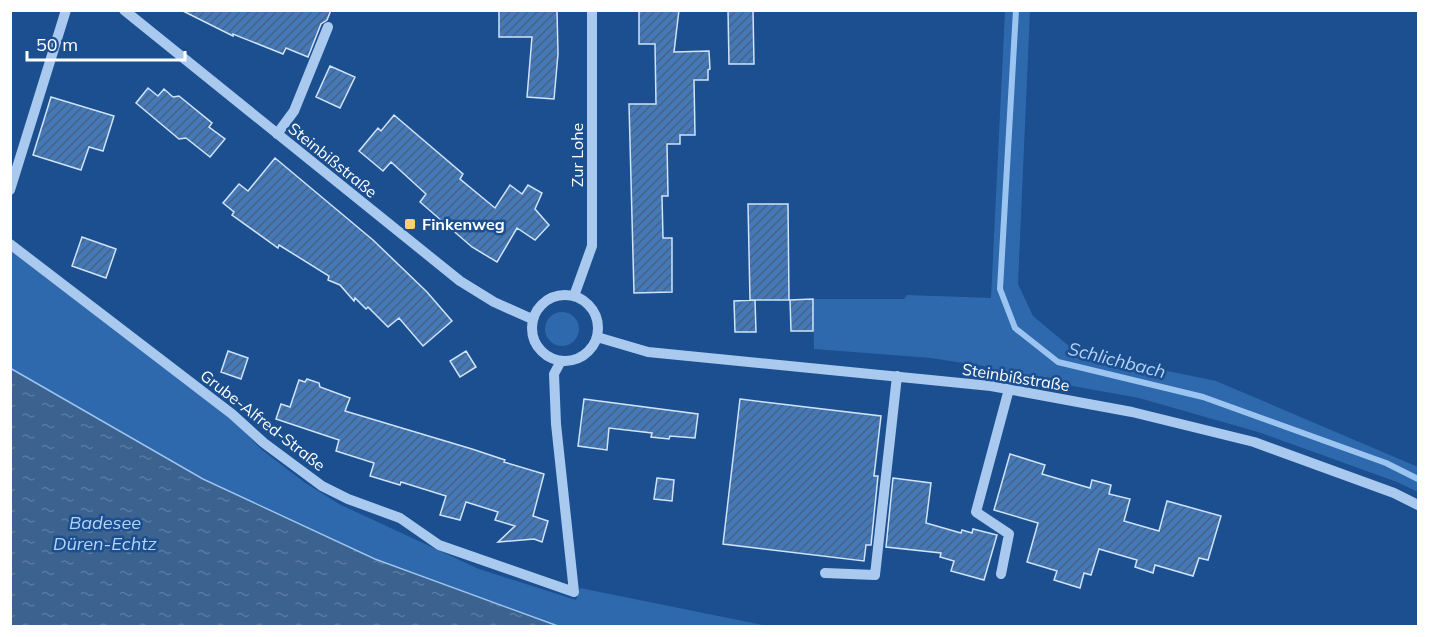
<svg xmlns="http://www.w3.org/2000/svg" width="1429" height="637" font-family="Mulish,sans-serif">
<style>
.green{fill:#2e69ad}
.water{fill:url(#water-ripples);stroke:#9cc4f0;stroke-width:1.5}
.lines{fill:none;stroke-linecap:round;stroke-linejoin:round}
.stream{stroke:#9cc4f0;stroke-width:6}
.building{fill:url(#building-hatch);stroke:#cfe3fa;stroke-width:1.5}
.minor{stroke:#a9c9ee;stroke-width:10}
.poi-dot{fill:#ffd166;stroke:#1b4f8f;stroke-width:2}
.labels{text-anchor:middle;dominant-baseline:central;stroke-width:5;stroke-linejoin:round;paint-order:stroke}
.street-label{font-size:16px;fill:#fff;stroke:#1b4f8f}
.poi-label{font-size:16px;font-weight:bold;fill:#fff;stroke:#1b4f8f;text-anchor:start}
.water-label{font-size:18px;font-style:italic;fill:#b5d3f5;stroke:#1b4f8f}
</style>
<defs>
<pattern id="water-ripples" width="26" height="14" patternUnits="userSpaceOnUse" patternTransform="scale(1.5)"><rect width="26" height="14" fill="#3c6290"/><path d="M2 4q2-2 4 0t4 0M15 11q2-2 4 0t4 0" fill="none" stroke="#597aa1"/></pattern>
<pattern id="building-hatch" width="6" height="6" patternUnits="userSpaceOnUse" patternTransform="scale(1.5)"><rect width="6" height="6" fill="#4478b7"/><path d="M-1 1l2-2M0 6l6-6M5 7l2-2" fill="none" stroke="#486282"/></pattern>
</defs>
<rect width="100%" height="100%" fill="#1b4f8f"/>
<path class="green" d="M1005 11H1030L1018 284 1033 316 1076 352 1216 381 1418 467V492L1397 482 1258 432 1139 398 989 371V367L931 358 814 349 813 299H904L907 295 991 298Z
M10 250 233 420 262 450 304 482 339 504 479 569 576 600 580 588 768 626H559L375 558 203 478 11 368Z
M545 329a17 17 0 1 1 34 0a17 17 0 1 1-34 0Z"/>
<path class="water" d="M10 368 203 479 375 559 558 626H11Z"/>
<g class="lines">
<path class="stream" d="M1016 10 1000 289 1015 328 1058 362 1203 397 1386 463 1418 479"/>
</g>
<path class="building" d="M181 10H331L327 20 321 24 308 57 286 48 283 54 233 34V36Z
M499 10H557L558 54 554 99 527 97 532 37H499Z
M679 10 674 52 709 51 710 69 708 70V80H694L695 135H680V144H667L668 196H662L663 238H672V292L634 293 629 104H656L655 44H639V11Z
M728 10H753L754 64H729Z
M330 66 355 77 340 108 316 97Z
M148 88 158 96 164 89 173 97 179 96 212 123 209 127 225 139 210 157 186 138 179 139 136 103Z
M51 97 114 116 103 151 89 147 81 170 33 155Z
M394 115 463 174 460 179 495 208 510 185 522 194 528 185 542 193 535 209 549 225 535 240 517 228 497 262 472 247 420 202 426 194 391 162 383 171 359 151 378 128 381 131Z
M275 158 373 240 427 292 452 321 423 346 399 318 388 327 368 307 366 309 355 298 354 301 340 285 328 280 329 276 279 245 278 248 232 215 234 212 223 203 239 184 248 191Z
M748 204H788L789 300H750Z
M82 237 116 249 106 278 72 266Z
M813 299V331H791L790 300Z
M755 300 756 332H735L734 301Z
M228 351 248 358 241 379 221 372Z
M466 351 476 367 460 377 450 361Z
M307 379 319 383 320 387 350 398 345 411 472 449 505 460 504 462 544 474 533 516 548 521 542 542 534 539 498 542 515 526 495 520 498 512 466 502 460 520 440 515 446 496 401 482 400 485 370 476 374 463 336 451 339 440 276 419 281 404 290 407 299 380 305 382Z
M584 399 698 414 695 438 670 436 669 439 651 437 652 433 609 428 607 450 578 446Z
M740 399 881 416 874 476H878L871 545H866L864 561 723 544Z
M1010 454 1045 465 1042 474 1090 488 1092 480 1111 485 1109 494 1130 499 1124 521 1159 531 1167 501 1221 516 1208 560 1199 558 1193 576 1155 565 1153 573 1135 567 1137 560 1099 549 1091 575 1084 573 1080 588 1054 580 1057 571 1027 562 1038 523 994 510Z
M657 478 674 480 672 501 654 499Z
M893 478 931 483 926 523 961 533 962 530 972 533 973 529 997 535 984 580 951 571 954 561 940 557 941 553 886 547Z"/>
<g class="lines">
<path class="minor" d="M124 10 460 281 494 302 532 319
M277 134 294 111 328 27
M10 190 66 10
M10 244 232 414 264 443 322 486 348 499 400 518 439 545 574 592 556 424 554 374 561 361
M532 328a33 33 0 1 1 66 0a33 33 0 1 1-66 0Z
M574 296 592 246V10
M597 337 648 352 991 386 1132 412 1254 442 1394 493 1418 505
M825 573 875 575 897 376
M1001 574 1009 534 976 512 1009 389"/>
</g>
<rect class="poi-dot" x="404" y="218" width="12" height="12" rx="3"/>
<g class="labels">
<g class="street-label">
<text transform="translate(577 155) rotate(-90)">Zur Lohe</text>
<text transform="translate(333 160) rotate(39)">Steinbißstraße</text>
<text transform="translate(1016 377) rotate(9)">Steinbißstraße</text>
<text transform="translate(263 420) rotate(38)">Grube-Alfred-Straße</text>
</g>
<g class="poi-label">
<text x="422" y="224">Finkenweg</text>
</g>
<g class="water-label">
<text transform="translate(1117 360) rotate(14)">Schlichbach</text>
<text x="105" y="522">Badesee<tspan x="105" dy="21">Düren-Echtz</tspan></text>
</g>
</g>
<rect width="1429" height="637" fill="none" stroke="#ffffff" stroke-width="24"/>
<path d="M27 51v9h158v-9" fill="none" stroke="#ffffff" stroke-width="3"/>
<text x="36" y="51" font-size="18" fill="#ffffff" stroke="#1b4f8f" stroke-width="4.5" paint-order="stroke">50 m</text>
</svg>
